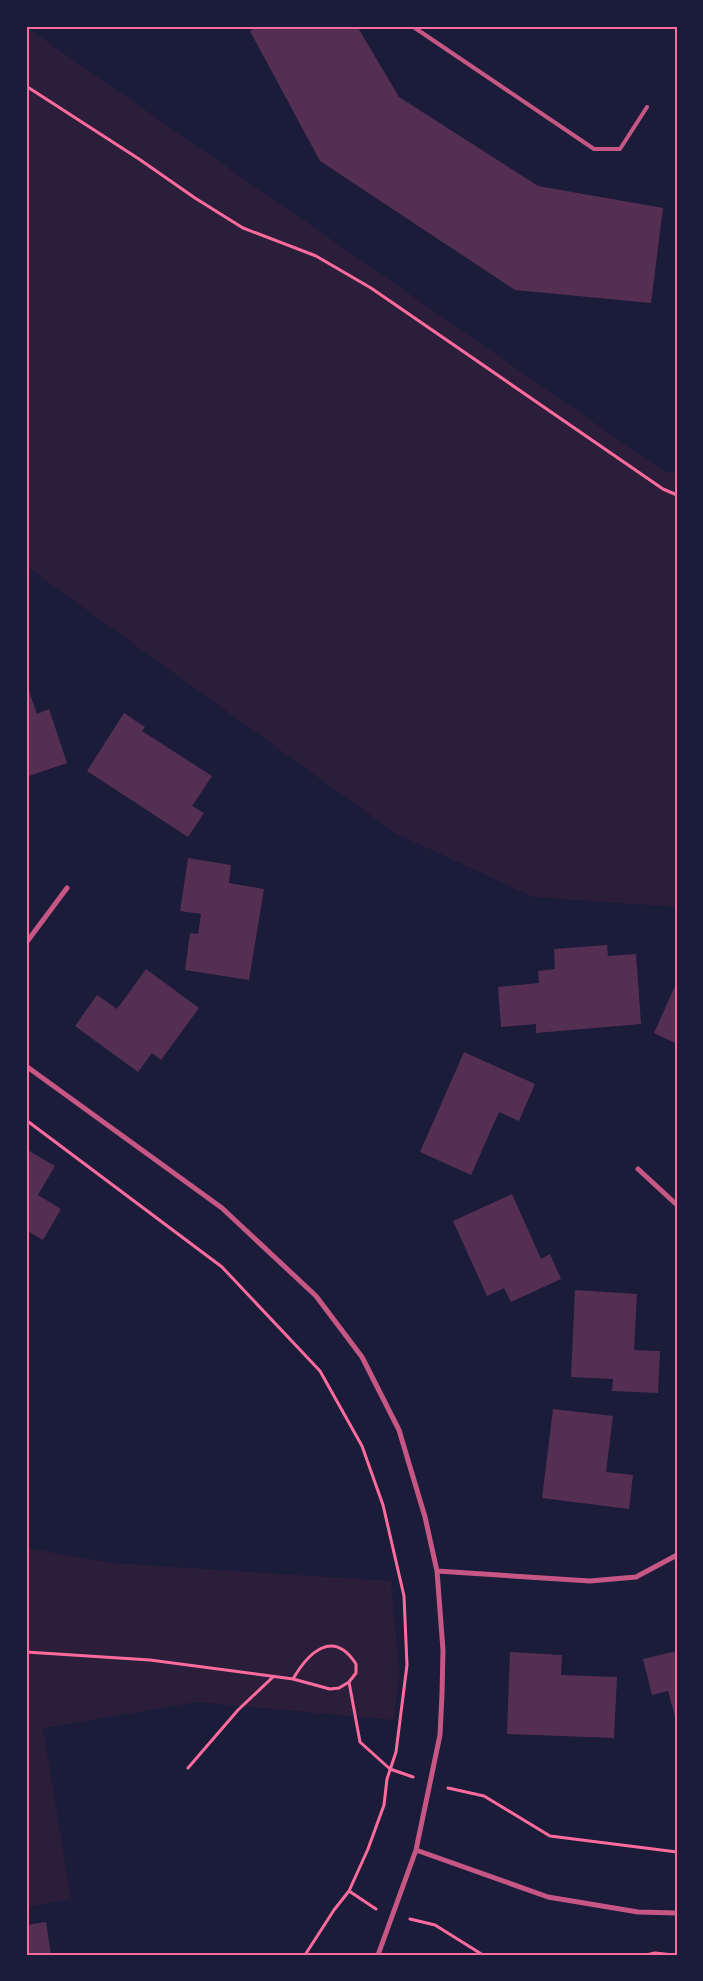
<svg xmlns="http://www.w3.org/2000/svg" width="703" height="1981" font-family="Rubik,sans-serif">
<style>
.green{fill:#2a1e3b}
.building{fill:#542f53}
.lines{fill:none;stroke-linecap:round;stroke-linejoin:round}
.path{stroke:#ff6b9d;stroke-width:3}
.service{stroke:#c65784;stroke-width:4}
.minor{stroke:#c65784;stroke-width:5}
.neatline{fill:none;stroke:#ff6b9d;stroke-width:2}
</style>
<rect width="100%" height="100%" fill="#1b1b3a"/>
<path class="green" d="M26 27 665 472 677 471V907L533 897 395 833 26 566Z
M26 1548 113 1563 391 1581 399 1671 394 1720 197 1702 43 1728 71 1899 26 1907Z"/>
<path class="building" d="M259 26H357L399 97 538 186 663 208 651 303 515 290 320 161 250 31Z
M29 691 37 714 49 709 67 763 26 777V692Z
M124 713 145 727 142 731 212 776 192 806 204 813 188 837 87 771Z
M188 858 231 865 229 883 264 889 249 980 185 970 190 933 198 934 201 914 180 911Z
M607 945 608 956 636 954 641 1024 536 1033V1024L501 1027 498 987 539 983 538 971 555 969 554 949Z
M146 969 199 1008 161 1060 152 1053 138 1072 75 1026 97 995 117 1009Z
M675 986 677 987V1044L654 1033Z
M464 1052 535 1084 519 1121 499 1112 471 1175 420 1152Z
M26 1149 55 1166 38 1195 61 1209 43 1240 26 1230Z
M512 1194 541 1259 550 1254 561 1279 511 1302 504 1288 487 1296 453 1221Z
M575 1290 637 1294 634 1350 660 1351 658 1393 612 1391 613 1379 571 1377Z
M553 1409 613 1416 606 1472 633 1475 629 1509 542 1498Z
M677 1651V1717H675L668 1691 652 1695 643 1659Z
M510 1652 562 1655 561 1675 617 1677 614 1738 507 1734Z
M46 1922 51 1955H26V1925Z"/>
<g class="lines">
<path class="path" d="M26 86 139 159 195 198 243 228 316 256 371 288 663 489 677 495
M26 1120 222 1267 320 1371 362 1446 383 1505 404 1596 407 1665 396 1752 387 1779 384 1805 368 1849 349 1891 334 1910 305 1955
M26 1652 150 1660 293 1679 330 1689 339 1688 349 1682 356 1673V1664C333 1628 308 1653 293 1679
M349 1682 360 1742 390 1769 413 1777
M188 1768 238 1710 273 1677
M448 1788 484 1796 550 1836 677 1852
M349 1891 376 1909
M410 1919 435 1925 483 1955
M646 1955 655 1953 674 1955"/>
<path class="service" d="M412 26 594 149H620L647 107"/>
<path class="minor" d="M26 943 67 888
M26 1066 222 1208 316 1296 362 1357 399 1430 425 1517 437 1571 443 1650 442 1694 440 1735 416 1850 378 1955
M638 1169 677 1205
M437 1571 590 1581 636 1577 677 1555
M416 1850 548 1897 638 1912 677 1913"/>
</g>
<rect width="703" height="1981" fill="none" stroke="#1b1b3a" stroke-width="55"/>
<rect x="28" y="28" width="648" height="1926" class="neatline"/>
</svg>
